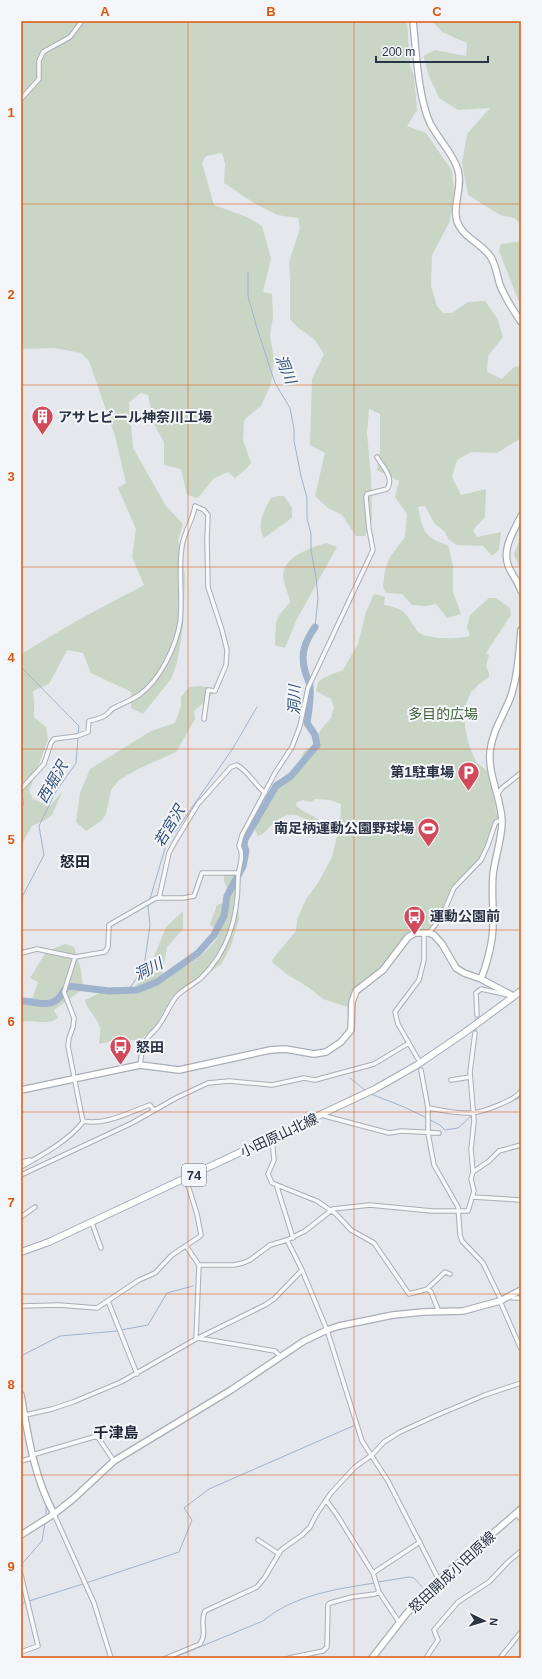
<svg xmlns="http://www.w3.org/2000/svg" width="542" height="1679" font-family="Arial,'Noto Sans JP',sans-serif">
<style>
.green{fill:#c9d6c5}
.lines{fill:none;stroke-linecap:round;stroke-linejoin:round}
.stream{stroke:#9fb4cc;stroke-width:1}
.river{stroke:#9fb4cc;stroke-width:7}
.street-tunnel{stroke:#bfc3cb;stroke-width:3.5;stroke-dasharray:3.5 2;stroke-linecap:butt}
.street-casing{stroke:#a9aeb7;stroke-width:5.5}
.secondary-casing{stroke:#a9aeb7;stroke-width:8}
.primary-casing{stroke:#a3abb8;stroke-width:8}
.street{stroke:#f7f8fa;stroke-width:3.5}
.secondary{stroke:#fff;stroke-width:5.5}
.primary{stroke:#fff;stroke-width:6}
.grid{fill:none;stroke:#df570f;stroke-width:1;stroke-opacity:0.55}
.labels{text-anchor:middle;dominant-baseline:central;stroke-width:4;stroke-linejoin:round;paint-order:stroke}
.shield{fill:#f4f6f9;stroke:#676e7b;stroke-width:1}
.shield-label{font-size:13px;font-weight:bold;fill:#2b3445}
.poi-label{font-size:14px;font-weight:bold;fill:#2b3445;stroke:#f4f6f9;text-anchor:start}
.park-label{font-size:14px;fill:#3f6138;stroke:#f4f6f9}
.street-label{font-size:14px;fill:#2b3445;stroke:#f4f6f9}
.water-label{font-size:15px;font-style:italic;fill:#34527a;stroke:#f4f6f9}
.neighbourhood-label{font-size:15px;font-weight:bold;fill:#1d2536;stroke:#f4f6f9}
.neatline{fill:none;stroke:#df570f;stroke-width:1.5}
.grid-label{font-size:13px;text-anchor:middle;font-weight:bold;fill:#df570f}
</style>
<rect width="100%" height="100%" fill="#e4e7ec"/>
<path class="green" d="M21 21H407L410 65 414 76 417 110 407 126 426 133 452 171 454 191 450 221 432 255 431 286 437 306 443 313H452L468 302 485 301 497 318 503 337 488 356 487 372 502 379 514 367 521 366V438L497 453 471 452 457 460 452 477 461 495 486 489 485 517 473 530 477 537 501 532 499 550 492 556 483 546 457 545 448 539 445 532 435 524 425 506 418 507C423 530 423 538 448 545L453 566V592L461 614 447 618 436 604 426 606 412 605 402 594 386 593 383 587 385 570 390 557 405 537 407 514 395 497 399 481 377 470 380 452V414L369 409 367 433 371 477 372 520 365 536H356L342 515 328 508 315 496 325 453 310 445 312 379 324 354 314 339 297 327 290 319V279L289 262 300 228 298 218 277 215 254 203 224 183 225 164 222 153 206 156 202 163 214 205 247 217 262 226 271 258 263 292 272 294 273 317 270 336 274 359 271 384 261 406 246 418 244 422 243 440 251 463 245 470 235 478 228 472 214 478 198 498 187 495 181 469 164 465V442L154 424 148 395 141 393 129 402 133 448 166 506 183 524 178 540 185 575 183 627 177 663 171 679 143 714 131 708V692L91 673 83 653 67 650 49 684 33 691 34 701V717L46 727 48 740 29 791 33 799 50 806 62 792 52 815 45 820 32 826 24 840 21 850V654L80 619 144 585 132 557 136 529 118 488 126 483 115 436 89 361 81 353 54 348 21 349Z
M432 21H521V224L514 218 500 215 468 195 462 163 467 134 490 108 458 110 439 98 429 76 423 56 435 50 466 56 467 43 442 32Z
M521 241V307L499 251 501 244Z
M278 496H284L292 508V518L264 538C256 525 264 510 271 498Z
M521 536V571L514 554Z
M326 543 337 547 297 619 285 648 275 645 276 622 280 614 290 602C289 595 285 588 284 581 278 558 310 548 326 543Z
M374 594 385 597 384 605C400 608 405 610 413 625 415 627 416 630 418 632 429 640 458 639 470 636L467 627 470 615 489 598H496L510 608 511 615 486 653 489 655 486 666 489 673V677L479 684 473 691 472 690C470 695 467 700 466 705 462 721 467 744 475 759 477 765 485 767 487 772 492 782 495 801 496 812L499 813V818L495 822 482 857 456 884 443 912 429 929 412 932 380 971 355 988 350 1003 351 1008 323 999 308 987 288 975 273 963 272 960 296 931 297 920 306 899 318 883 332 857 340 824 341 804 330 800 315 799 311 802 303 800 297 802 296 805C302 812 311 814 319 820L320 824 315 826C299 814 289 809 273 824 267 829 265 834 258 836L254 828 278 787 294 778 303 753 313 745 322 728 331 718 334 707 331 699 316 691 318 682 323 678 343 670 358 644 366 612Z
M201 686 216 689 210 697 194 711 195 719 176 752 136 770 119 780 111 790 106 814 101 821 86 831 76 822 80 793 90 769 151 731 175 723 181 706V697L189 687Z
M224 875H236L239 919 231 946 222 963 166 1007 155 1028 140 1040 112 1041 99 1044C99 1039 101 1032 100 1028 97 1017 87 1010 85 1000L113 987 133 989 148 972 166 927 183 911V929L167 947 162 976C179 974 213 950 219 934L210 924 217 905 223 903 227 888 224 881Z
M65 944 74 947 81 970 83 989 54 1010 58 1018C45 1027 34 1018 21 1022V1003L33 997 38 982 30 978 46 952Z"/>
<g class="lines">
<path class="stream" d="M248 272V296L257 328 275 383 290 408 294 429V441L301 476 307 498V518L311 534V550L316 577 318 598 315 627
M21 667 79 726 78 735
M21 899 44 855 39 826 55 793 76 763 78 738
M150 899 166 845 233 748 257 707
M128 991 144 967 150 925 148 907 149 904
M350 1078 365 1090
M371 1094 404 1107 427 1118
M496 1108 521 1097
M430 1120 440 1125 445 1130 458 1128 472 1115
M121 1330 148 1325 167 1293 193 1286
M21 1356 60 1336 118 1331
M46 1516V1507
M21 1565 42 1541 45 1523
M378 1582 409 1577 414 1578 424 1589 431 1583
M441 1582 453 1581 462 1567
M21 1583 25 1602 21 1604
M86 1583 179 1552 192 1520 184 1508 209 1489 353 1426
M29 1601 83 1584
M173 1658 263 1621C294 1595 336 1589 375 1583"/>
<path class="river" d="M21 1001C33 1001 47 1008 58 999 62 995 64 989 68 986L109 991 137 990 157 982 198 953 214 935 224 916 227 896 243 866 246 851 244 845 245 839 276 786 291 776 317 745 315 735 307 723C309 711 311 698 310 686 309 681 306 676 305 671 300 653 305 642 315 627"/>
<path class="street-tunnel" d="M475 1033 477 1015"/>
<defs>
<path id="street" d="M21 99 39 79V61L43 52 70 37 82 21
M21 789 44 764 51 743 54 739 77 736 88 732 89 721C94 720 101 718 106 715 108 714 110 711 112 709 121 704 130 701 139 695 160 680 176 647 180 622 183 597 178 571 182 546 184 532 193 520 195 506L204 510 208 515 207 540 208 587 222 630 227 650 226 665 215 691 208 690 204 719
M497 795 502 788 521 773
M21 800V804
M159 898 169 853 176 840 198 804 231 767 237 765C249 772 255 785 265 793
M429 933 442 916 454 888 481 860 488 845 495 824 496 822 502 820
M21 953 37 949 75 957 105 952 108 947 109 925 156 898H183L194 896 202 873H238
M477 1015 476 993 481 989 508 995
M418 1059 398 1024 395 1012 419 980 424 960V932
M140 1065C141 1056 142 1046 147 1039 150 1034 156 1030 159 1025 166 1016 169 1005 177 996 183 989 193 985 201 978 229 951 238 917 238 879 238 868 245 856 239 846L242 835 275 773 292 747 300 726 308 688 373 550 369 529 366 497 367 494 387 489C395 478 382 466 377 457
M421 1070 428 1108V1133L434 1165 458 1207 460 1235 462 1241 483 1263 501 1300
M451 1080 470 1077
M428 1108C442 1110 458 1114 472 1113 483 1112 516 1100 521 1091
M321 1115 389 1133 402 1131 439 1133
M83 1121C105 1126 129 1112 150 1105L154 1110
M272 1138 274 1160 268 1174 272 1183 317 1201 336 1214 351 1230 374 1243 409 1294 428 1289 431 1292 439 1312
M21 1162 30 1160
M21 1167C42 1155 68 1141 83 1122L68 1046 69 1038 73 1027 74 1018 64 992 75 957
M473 1172 471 1149 474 1121 470 1072 475 1033
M21 1175 132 1123 176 1098 208 1083 229 1081 272 1085 304 1078 315 1080 374 1064 409 1043
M277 1187 293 1238
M472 1197 521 1200
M21 1217 35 1207
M92 1223 101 1248
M287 1240 302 1270 327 1330 362 1441 388 1481 439 1580
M186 1246 199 1265 196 1339
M199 1265H234L243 1263 250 1260 270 1245 287 1240 305 1231 333 1209 370 1205 432 1211H468L474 1191 471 1179 473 1172 489 1161 499 1151 521 1145
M427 1289 445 1272 450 1274
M511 1295 513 1298H521
M108 1301 137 1374
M500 1301 521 1349
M21 1306 59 1305 97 1308 139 1280 155 1273 172 1255 199 1237 201 1235 197 1214 186 1179
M198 1338 275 1351 280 1356
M21 1416 52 1409 73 1402 121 1382 196 1339 265 1305 274 1299 302 1270
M32 1455 97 1436 114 1461
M21 1461 32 1458
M326 1500 337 1515 373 1573 379 1592 399 1622
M54 1514 94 1603 111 1658
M516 1514 521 1519
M258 1540 279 1554
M373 1573 420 1542
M21 1575 38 1646 21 1652
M166 1658 200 1644C208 1631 199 1623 205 1611L257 1587 265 1577 281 1550 302 1535 310 1527 316 1515 331 1493 355 1467 372 1455 384 1442 400 1432 435 1416 485 1395 521 1383
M289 1658 323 1651 327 1647 328 1605 330 1603 352 1597 375 1594 379 1592
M426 1658 438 1640 434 1630 458 1602 489 1582 508 1562 521 1551
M500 1658 521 1632"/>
<path id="secondary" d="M413 21C416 50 418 97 430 123 438 139 453 153 458 170 463 188 452 205 457 221 462 237 481 243 490 256 496 264 497 276 500 285 505 298 513 310 521 322
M521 516C514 531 502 548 508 565 511 574 518 581 521 591
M481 979C486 966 490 952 492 938 495 917 491 896 493 875 495 857 502 839 502 821 501 797 488 776 490 752 492 731 504 715 511 696 518 674 519 652 521 630
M21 1090 140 1065 179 1070 270 1050 285 1049 314 1054 326 1052 341 1042 351 1030 352 1002 356 991 383 970 408 937 415 933H429L434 935 442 944 456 968 464 973 481 979 513 996
M21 1395C28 1436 34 1477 54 1514
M21 1535 54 1514 73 1499 114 1461 231 1390 304 1341 327 1330 339 1326 393 1315 423 1312 463 1311 500 1301 521 1290
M372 1658 407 1613 439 1580 521 1509"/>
<path id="primary" d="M21 1252 49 1242 375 1089 417 1065 464 1033 521 991"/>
</defs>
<use href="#street" class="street-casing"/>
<use href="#secondary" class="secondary-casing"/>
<use href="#primary" class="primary-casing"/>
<use href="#street" class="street"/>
<use href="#secondary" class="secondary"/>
<use href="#primary" class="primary"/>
</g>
<path class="grid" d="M188 21V1658M354 21V1658M21 204H521M21 385H521M21 567H521M21 749H521M21 930H521M21 1112H521M21 1294H521M21 1475H521"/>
<defs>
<symbol id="building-pin" viewBox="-11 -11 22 30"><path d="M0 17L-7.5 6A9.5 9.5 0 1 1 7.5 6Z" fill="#d1495b" stroke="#f4f6f9"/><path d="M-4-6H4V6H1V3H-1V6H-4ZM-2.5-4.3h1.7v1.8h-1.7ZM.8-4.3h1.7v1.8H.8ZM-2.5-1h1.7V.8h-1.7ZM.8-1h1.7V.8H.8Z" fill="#fff"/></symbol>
<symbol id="parking-pin" viewBox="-11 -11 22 30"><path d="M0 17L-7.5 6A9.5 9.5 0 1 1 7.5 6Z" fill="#d1495b" stroke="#f4f6f9"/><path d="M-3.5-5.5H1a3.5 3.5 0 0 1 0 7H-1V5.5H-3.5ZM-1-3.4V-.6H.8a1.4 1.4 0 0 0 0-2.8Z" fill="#fff"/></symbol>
<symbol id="stadium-pin" viewBox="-11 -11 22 30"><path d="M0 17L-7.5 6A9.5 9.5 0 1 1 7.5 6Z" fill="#d1495b" stroke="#f4f6f9"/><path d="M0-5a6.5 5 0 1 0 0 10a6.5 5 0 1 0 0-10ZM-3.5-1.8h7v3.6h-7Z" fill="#fff"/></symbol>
<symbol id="bus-pin" viewBox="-11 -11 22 30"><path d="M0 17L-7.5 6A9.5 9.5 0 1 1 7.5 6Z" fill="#d1495b" stroke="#f4f6f9"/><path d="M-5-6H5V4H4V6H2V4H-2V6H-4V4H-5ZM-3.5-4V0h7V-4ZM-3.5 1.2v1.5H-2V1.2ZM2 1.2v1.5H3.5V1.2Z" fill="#fff"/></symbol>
</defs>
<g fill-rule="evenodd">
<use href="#building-pin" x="30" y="404" width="25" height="34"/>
<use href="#parking-pin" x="456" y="760" width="25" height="34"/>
<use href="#stadium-pin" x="416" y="816" width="25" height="34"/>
<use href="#bus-pin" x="402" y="904" width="25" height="34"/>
<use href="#bus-pin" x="108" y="1034" width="25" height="34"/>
</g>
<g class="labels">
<rect class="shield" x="182" y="1164" width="24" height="22" rx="3"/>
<g class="shield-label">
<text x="194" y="1175">74</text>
</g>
<g class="poi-label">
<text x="58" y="417">アサヒビール神奈川工場</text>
<text x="454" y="772" text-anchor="end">第1駐車場</text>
<text x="414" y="828" text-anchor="end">南足柄運動公園野球場</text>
<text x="430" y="916">運動公園前</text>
<text x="136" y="1047">怒田</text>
</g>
<g class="park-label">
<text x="443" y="714">多目的広場</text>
</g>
<g class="street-label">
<text transform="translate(279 1135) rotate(-25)">小田原山北線</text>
<text transform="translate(452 1572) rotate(-43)">怒田開成小田原線</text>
</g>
<g class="water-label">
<text transform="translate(286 369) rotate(68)">洞川</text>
<text transform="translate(294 700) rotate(-89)">洞川</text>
<text transform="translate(52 782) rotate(-60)">西堀沢</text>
<text transform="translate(169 826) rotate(-59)">若宮沢</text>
<text transform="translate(148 969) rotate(-27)">洞川</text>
</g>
<g class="neighbourhood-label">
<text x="75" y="861">怒田</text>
<text x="116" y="1432">千津島</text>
</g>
</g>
<rect width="542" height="1679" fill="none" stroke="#f4f6f9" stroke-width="44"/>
<g transform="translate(484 1621) rotate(95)" stroke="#f4f6f9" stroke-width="3" paint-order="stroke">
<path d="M0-3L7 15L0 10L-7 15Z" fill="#2b3445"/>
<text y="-6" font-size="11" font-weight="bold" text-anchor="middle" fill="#2b3445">N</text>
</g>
<path d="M376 56v6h112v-6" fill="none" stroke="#2b3445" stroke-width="2"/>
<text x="382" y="56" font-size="12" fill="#2b3445" stroke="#f4f6f9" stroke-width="3" paint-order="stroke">200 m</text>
<rect x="22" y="22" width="498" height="1635" class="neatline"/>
<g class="grid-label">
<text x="105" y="16">A</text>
<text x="271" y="16">B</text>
<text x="437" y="16">C</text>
<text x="11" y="117">1</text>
<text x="11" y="299">2</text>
<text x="11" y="481">3</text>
<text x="11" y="662">4</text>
<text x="11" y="844">5</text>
<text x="11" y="1026">6</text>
<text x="11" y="1207">7</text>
<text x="11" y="1389">8</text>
<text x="11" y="1571">9</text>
</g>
</svg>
